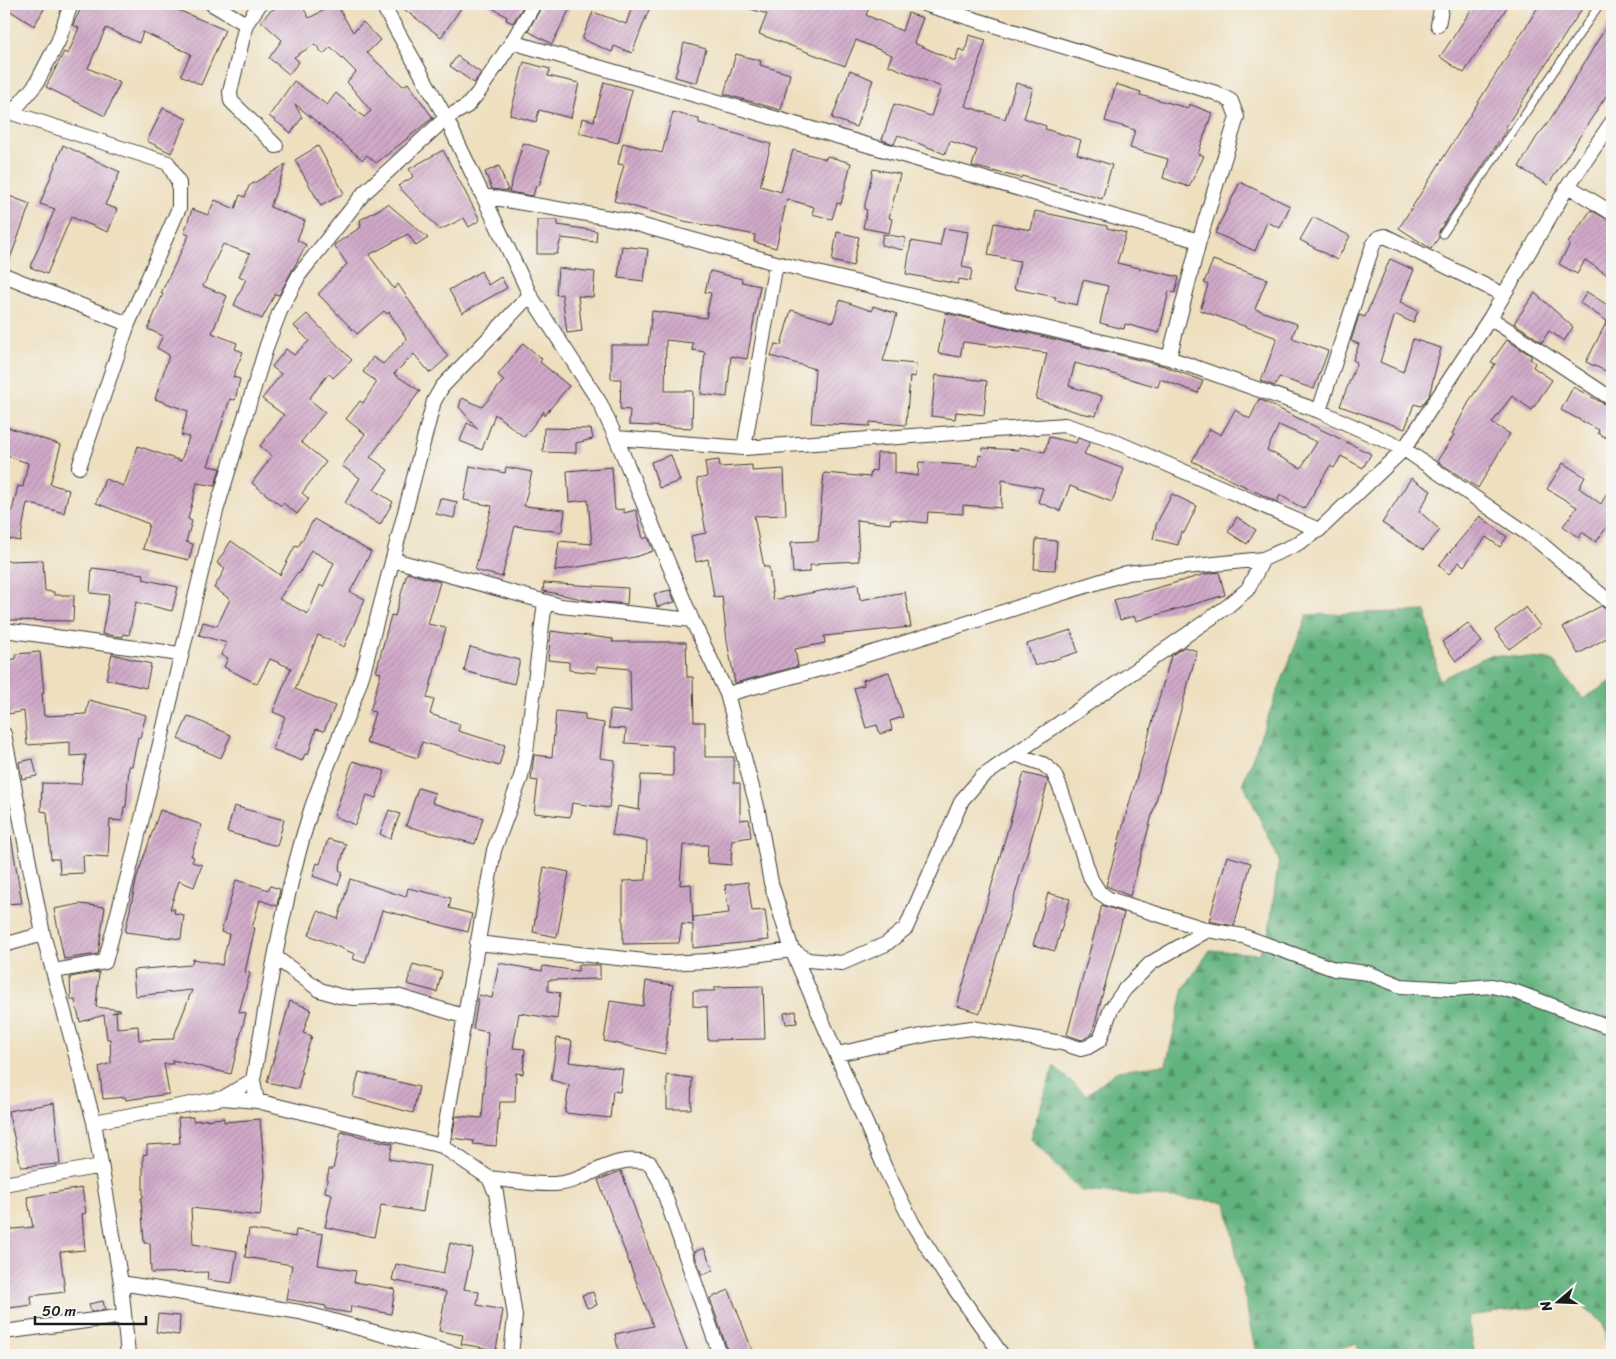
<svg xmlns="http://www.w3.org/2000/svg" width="1616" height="1359" font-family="Sriracha,sans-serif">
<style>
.forest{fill:url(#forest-firs);stroke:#3e674d}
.building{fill:url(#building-hatch);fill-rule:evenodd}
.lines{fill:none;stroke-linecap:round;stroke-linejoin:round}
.lane-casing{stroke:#3c3934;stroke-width:9}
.street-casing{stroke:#3c3934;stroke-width:16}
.lane{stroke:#fff;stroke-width:7}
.street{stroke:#fff;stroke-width:14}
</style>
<defs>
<pattern id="forest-firs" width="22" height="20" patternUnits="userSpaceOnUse" patternTransform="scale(1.25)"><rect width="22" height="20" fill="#61b27e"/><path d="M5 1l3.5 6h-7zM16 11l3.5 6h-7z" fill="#4f9066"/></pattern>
<pattern id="building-hatch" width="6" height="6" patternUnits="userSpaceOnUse" patternTransform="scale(1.25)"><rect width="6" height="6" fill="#d0a9c8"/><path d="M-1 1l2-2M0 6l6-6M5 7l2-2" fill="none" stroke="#b291ab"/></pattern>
</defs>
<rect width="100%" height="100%" fill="#f6f6f2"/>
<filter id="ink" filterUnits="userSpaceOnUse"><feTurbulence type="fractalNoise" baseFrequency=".02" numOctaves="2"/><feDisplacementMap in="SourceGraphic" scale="10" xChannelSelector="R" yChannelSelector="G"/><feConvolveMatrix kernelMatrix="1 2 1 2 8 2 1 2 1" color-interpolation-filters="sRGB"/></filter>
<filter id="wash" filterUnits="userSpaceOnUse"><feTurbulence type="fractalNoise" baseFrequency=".0096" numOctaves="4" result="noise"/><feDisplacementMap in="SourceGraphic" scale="20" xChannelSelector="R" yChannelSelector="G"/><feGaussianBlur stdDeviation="1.12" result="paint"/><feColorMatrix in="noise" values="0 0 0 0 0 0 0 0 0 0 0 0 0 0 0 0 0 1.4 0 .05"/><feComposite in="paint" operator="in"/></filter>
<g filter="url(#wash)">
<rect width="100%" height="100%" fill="#eedfbf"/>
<path class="forest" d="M1426 611 1439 680 1490 655 1552 660 1583 699 1612 681V1355H1609L1603 1323 1577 1302 1467 1316 1475 1355H1362L1356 1343 1320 1355H1256L1226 1202 1081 1191 1030 1138 1054 1066 1086 1095 1117 1071 1166 1065 1184 988 1210 950 1259 954 1269 931 1279 860 1243 782 1307 615Z"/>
<g id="blocks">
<path class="building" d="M4 4H47L34 26 4 7Z
M83 4H164L225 30 201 85 181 75 191 54 143 32 139 43 106 28 88 68 120 83 105 116 46 87 64 52 68 54 79 28 73 25Z
M283 4H301L309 18 336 4 353 32 363 22 380 40 367 53 403 86 408 83 433 118 376 163 367 155 363 160 295 104 302 118 291 133 269 116 294 81 327 105 336 93 364 117 371 111 347 82 356 72 331 47 323 54 315 44 294 57 299 62 289 74 269 58 282 40 261 21 269 12Z
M397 4H464L441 37Z
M486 4H522L524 5 513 23 506 20 507 17Z
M543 4H572L552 44 528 31Z
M633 4 650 7 632 53 614 46 612 52 582 39 593 12 626 24Z
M745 4H797L809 9 811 4H860L869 8 866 15 902 31 908 13 923 18 914 43 955 61 959 49 965 52 969 35 986 40 965 106 1005 119 1016 83 1033 88 1024 118 1046 126 1045 129 1081 140 1077 154 1112 165 1102 199 1022 176 1021 178 972 166 977 150 950 141 945 154 898 135 894 144 882 140 894 104 931 116 941 87 888 65 892 55 856 40 845 66 759 34 767 14 744 7Z
M1475 4H1509L1464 73 1440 57Z
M1540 4H1585L1505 128 1507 129 1488 158 1439 231V237L1431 249 1399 228Z
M1612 17V87L1548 185 1519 167 1536 138 1548 123Z
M684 43 706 49 697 83 675 77Z
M736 54 761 61 760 65 790 74 781 110 724 94Z
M457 56 481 73 474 83 450 66Z
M524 62 550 69 548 76 579 83 571 118 539 110 536 122 510 115Z
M850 70 873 80 856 127 832 118Z
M604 82 632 90 618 143 579 133 582 118 594 121Z
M1116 84 1141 92 1140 95 1188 108 1189 104 1212 113 1198 154 1204 156 1189 187 1163 178 1168 159 1130 148 1135 130 1105 121Z
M163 108 187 119 171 153 147 141Z
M673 112 699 119V123L771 144 760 186 781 192 793 150 826 159 827 156 851 163 841 204 837 203 832 219 812 214 814 207 787 199 776 248 754 242 755 235 684 221 614 201 624 165 618 164 623 143 662 153Z
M523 143 549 151 539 186 536 185 533 196 509 192Z
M63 145 120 172 105 205 117 209 108 232 71 217 47 274 30 267 55 209 40 204Z
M318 146 344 193 321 206 295 160Z
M443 150 480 220 469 227 464 218 440 230 398 186 413 177 409 169Z
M286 164 270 207 305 221 297 240 306 245 279 295 275 294 262 319 234 305 246 279 239 276 250 254 223 244 203 286 227 296 212 333 237 343 235 349 243 352 233 377 240 379 235 400 230 399 208 466 220 468 215 486 197 483 188 519 192 521 186 542 193 544 189 560 143 549 149 524 96 503 105 479 124 486 138 446 181 461 189 437 181 435 188 411 155 399 169 355 157 348 163 336 148 329 163 294 161 293 189 235 184 233 192 209 208 215 215 200 235 209 240 195 245 197 249 186Z
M499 166 508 191 492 189 485 172Z
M873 169 900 174 889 218 892 219 889 233 863 228 867 210 864 209Z
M1240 182 1290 206 1280 228 1267 222 1255 251 1215 233Z
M4 194 30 204 7 267 4 266Z
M388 204 428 238 416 246 408 234 369 255 394 289 398 284 448 357 430 373 414 354 394 374 420 391 370 457 388 470 374 490 393 502 380 525 345 503 360 478 342 466 365 434 346 419 360 401 363 403 377 382 363 372 373 357 383 364 407 339 389 312 387 314 384 311 357 334 318 294 347 264 334 245 361 227 360 220Z
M1591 210 1612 222V278L1585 260 1577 274 1559 264 1570 244 1568 243Z
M1035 211 1107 226V228L1126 233 1117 263 1179 277 1175 293 1169 291 1159 333 1125 324 1124 329 1100 323 1108 286 1083 280 1077 305 1055 300 1056 297 1014 289 1020 261 988 255 994 223 1031 230Z
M1313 217 1350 236 1337 260 1300 240Z
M537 220H558V225L597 231 596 242 561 238 557 254H537Z
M944 228 968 232 962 267 972 269 970 281 959 279 958 284 906 274 911 241 940 246Z
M837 232 859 237 853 266 832 261Z
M883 234 906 238 903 250 881 245Z
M622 246 648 249 644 281 618 278Z
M1390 259 1414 270 1400 302 1418 311 1413 323 1395 314 1380 362 1403 372 1413 339 1441 348 1429 396 1421 406 1414 404 1405 429 1340 406 1357 362 1353 360 1359 344 1351 341 1359 315 1365 317Z
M1213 260 1267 279 1255 309 1297 324 1292 338 1328 351 1314 389 1279 377 1275 386 1261 381 1277 338 1200 310 1208 285 1204 283Z
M558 268 595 272 593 297 578 296 582 331 567 333 562 294 556 295Z
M481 271 488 285 501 277 507 288 462 313 449 290Z
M710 271 742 279V282L760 286 747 359 731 356 727 397 701 394 705 352 692 350 693 343 666 340 665 391H693L692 428 629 425 630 410 620 409 621 379H611V345H648L652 311 706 318 711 293 705 292Z
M1587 292 1612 308V374L1586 362 1607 321 1580 303Z
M1535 293 1573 327 1564 341 1549 331 1542 342 1514 323Z
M840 300 872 311 873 306 897 314 883 361 916 364 915 377 910 376 906 425 870 422V426L811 423 815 369 771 356 775 344 781 345 791 310 833 322Z
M946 313 1164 366 1203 381 1198 393 1160 379 1158 387 1075 363 1069 386 1102 396 1096 416 1080 413 1036 399 1047 353 963 342 960 357 938 353Z
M307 314 352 360 333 378 329 373 309 399 325 412 301 442 326 462 302 493 309 499 297 514 283 503 281 506 252 483 272 456 260 446 284 415 262 399 281 374 272 367 286 349 294 355 309 341 294 326Z
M1507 340 1532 356 1530 359 1535 363 1533 367 1552 380 1532 410 1512 396 1492 423 1510 434 1478 488 1437 461 1454 435 1452 434 1471 398 1495 364 1491 362Z
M523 343 542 359 540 362 569 386 544 416V411L524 437 495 414 482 450 460 441 467 423 478 429 459 407 462 398 482 407 504 380 498 375Z
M936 375 987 381 984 415 956 412 955 419 931 416Z
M1573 387 1612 408V441L1598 433 1599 430 1561 410Z
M1259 399 1371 454 1363 468 1341 456 1334 468 1330 466 1304 509 1280 495 1277 502 1192 461 1210 429 1221 435 1235 410 1250 419ZM1279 425 1317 442 1301 468 1267 450Z
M7 427 61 445 50 484 69 490 64 513 27 503 20 541 4 538V509L12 511 18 486 23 487 28 463 4 455V439Z
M544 428 591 429 593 439 576 443V453L543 452Z
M1049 437 1076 443 1078 438 1090 442 1084 454 1124 469 1112 502 1070 486 1060 511 1038 502 1043 488 1002 480 1001 508 963 505V514L928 512 927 523 891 519 890 524 857 520 859 561 818 563V565H810V572L793 573 791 542 818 541 824 473 870 477 871 470 876 471 877 453H895V473L918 476 919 462 978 466 979 455 982 456 983 448 1019 450V447L1045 452Z
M671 455 680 481 659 488 651 462Z
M719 460 720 467 752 465V471L784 469 786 515 754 516 764 567H769L773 600 858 584 860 600 905 592 911 627 824 636 825 643 795 649 798 666 735 683 727 641 722 596 714 597 708 559 696 562 691 536 706 533 697 479 707 477 705 462Z
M1563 463 1585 477 1579 488 1601 504 1612 484V520L1596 542 1582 532 1579 538 1563 526 1577 507 1547 489Z
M470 466 505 473 506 467 532 472 524 506 565 510 562 532 515 526 502 577 475 570 492 506 464 500Z
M612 467 615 510 624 509V513L636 510 643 539 648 537 653 551 635 557 555 571 559 541 592 544 588 500 569 502 567 471Z
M1411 478 1431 491 1419 511 1440 530 1423 550 1382 523Z
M1172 494 1197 506 1184 533 1181 531 1178 545 1153 539 1156 525Z
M440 498 457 502 454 518 436 514Z
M1480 516 1507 537 1500 547 1486 537 1464 566 1459 562 1449 574 1439 565Z
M1237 517 1256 530 1247 544 1228 532Z
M314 519 371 552 350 592 365 599 344 647 318 635 295 689 335 706 324 731 316 729 308 755 305 754 302 761 272 749 285 717 273 712 291 668 270 659 257 684 224 667 228 658 221 655 227 643 199 635 203 622 217 626 230 599 214 588 225 569 217 563 231 541 280 575 295 546 298 547ZM311 550 334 563 323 587 320 585 308 614 279 599 297 573 299 574Z
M1036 539 1057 541 1055 570 1034 569Z
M43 560 45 591 54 592V595H74L73 621 4 620V561Z
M92 568 144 574 143 579 178 587 172 611 136 602 129 635 123 634V637L102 634 109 595 90 593Z
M1219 572 1225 595 1136 621 1134 616 1120 620 1114 600 1206 574Z
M407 573 440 582 428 624 446 628 427 698 434 700 430 714 460 724 458 731 505 745 499 766 422 742 418 758 366 743 375 712 370 711 381 673 376 672 391 615 395 616Z
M544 583 628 588 627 604 592 601 543 591Z
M670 590 675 602 657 607 654 594Z
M1601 606 1612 613V635L1578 654 1563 627Z
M1526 607 1540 626 1509 649 1495 630Z
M1468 623 1482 642 1456 661 1442 642Z
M1071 630 1078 652 1035 666 1027 644Z
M551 631 613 639 612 642H686L687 677H693L694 722H705V757H734V783H740V820L749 819 751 837 732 840 731 865 707 863 708 845H683L680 885 691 884 693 923V917L729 913 725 885 748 882 752 911 765 910 769 940 693 948V925L682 924 679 943 623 944V881L646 880 647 841 612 835 617 806 639 810 641 775 673 776V746L625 743 626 729 609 728 610 710 631 712 630 669 597 666 596 673 569 670V662L548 660Z
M470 647 520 660 514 684 464 671Z
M1184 647 1197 651 1130 896 1106 886 1171 656Z
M40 652 44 693H42L44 716 86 714 89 700 146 715 140 738 138 737 132 766H129L126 807H124L122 821 110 820 108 857 83 855 84 873 60 874 59 859H51L47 812 41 811 42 783 81 784 86 755 70 756V742L27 745 24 711 9 714 4 692V660L16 659V654Z
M112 654 151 664 146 688 106 679Z
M889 672 903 717 890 721 892 730 880 734 877 725 866 728 854 688 864 685 863 680Z
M556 711 585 714V720L604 723 600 758 615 760 609 808 572 803 570 817 534 813 538 781 531 780 534 755 552 757Z
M188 716 231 735 221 758 178 739Z
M33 759 37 776 22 779 19 762Z
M353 761 385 771 376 798 367 795 355 825 334 816Z
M1024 773 1047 779 1048 782 980 1013 957 1006Z
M418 788 435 793 432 803 483 818 475 844 406 826Z
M234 806 284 820 277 846 227 832Z
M160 810 202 825 191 856 194 857 192 862 202 865 194 887 179 881 170 909H175L174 913 184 915 181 939 125 932 137 877Z
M389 810 400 814 390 839 380 834Z
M4 836H11L22 903 4 904Z
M328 839 346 844 339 870 343 872 338 885 313 876 317 863 320 864Z
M1227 856 1251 863 1234 926 1209 921Z
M544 867 569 872 557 937 533 932Z
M350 879 406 897 408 888 451 898 449 908 472 914 468 932 382 910 365 963 353 959 355 954 309 935 318 911 338 919Z
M236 880 269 890 270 886 280 889 277 906 260 900 252 928H255L245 972 250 973 239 1012 246 1013 231 1074 172 1060 173 1064H164L169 1094 126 1100 125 1097 103 1099 99 1067 111 1063 110 1039H107L104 1015 80 1022 75 1000H71L70 977 99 972 96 1007 121 1010 112 1013 116 1012 117 1028 138 1026 139 1040 173 1039 192 990 135 996 133 970 191 965 193 959 222 965 229 934 221 932Z
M1048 893 1070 899 1055 951 1033 945Z
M80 904 105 907 98 954 64 959 54 909Z
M1102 905 1124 913 1092 1034 1082 1040 1067 1035Z
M499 963 542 971 543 966 578 971V965H600V979L548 980V991L560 993 557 1019 519 1013 513 1048 525 1049 523 1074 516 1073 515 1102H500L496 1146 473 1144 474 1141 452 1138 456 1116 482 1118 488 1032 473 1029 479 995 492 998Z
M413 964 442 972 437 992 407 984Z
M646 981 673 985 665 1054 604 1041 610 1001 643 1006Z
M763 986 765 1039 708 1040 707 1007 693 1006V991H715V987Z
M290 1001 311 1009 303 1033 312 1036 300 1071 302 1072 298 1089 267 1082Z
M796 1011 797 1023 786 1024 784 1013Z
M557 1038 572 1041 569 1062 623 1069 620 1092 613 1091 610 1118 565 1113 569 1085 551 1080Z
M359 1072 419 1087 413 1113 353 1097Z
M667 1075 692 1078 691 1109H667Z
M54 1103 60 1164 21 1167 8 1111Z
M193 1117V1121L224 1118V1122L260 1119 265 1175 260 1216 191 1208 193 1244 237 1251 232 1283 207 1280 208 1272 151 1273 150 1243H144L141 1198H143V1155L147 1154V1145L180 1143 178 1118Z
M341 1132 393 1144 389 1159 430 1166 423 1212 381 1205 374 1237 325 1227 332 1194 325 1192 329 1169H333Z
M621 1171 664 1290 689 1355H619L615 1334 653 1326 598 1180Z
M82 1188 86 1213 82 1214 85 1250 60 1252 65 1292 31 1296 32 1305 9 1308 4 1267V1230L33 1227 27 1197Z
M249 1229 295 1237 296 1230 323 1234 318 1265 356 1271 354 1282 395 1289 391 1314 351 1306 350 1313 326 1309V1306L286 1299 292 1265 245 1257Z
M450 1243 473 1249 464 1289 479 1292 477 1305 503 1310 496 1350 461 1344 463 1335 439 1331 446 1292 392 1280 396 1264 443 1274Z
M704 1248 713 1270 702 1275 694 1252Z
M729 1290 754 1355H729L710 1298Z
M593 1292 597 1305 587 1308 582 1295Z
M103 1301 105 1310 91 1312 89 1304Z
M158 1314 180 1316 179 1335 156 1332Z"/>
</g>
</g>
<g filter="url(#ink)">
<use href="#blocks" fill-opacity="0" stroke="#3c3934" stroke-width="1"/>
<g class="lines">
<defs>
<path id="lane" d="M1443 234 1600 4"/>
<path id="street" d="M212 4 246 24
M260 4 246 24 230 92 231 101 276 146
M382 4 446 118 530 295 600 403 616 438 692 620 727 694 757 806 771 883 792 950 885 1168 913 1224 945 1275 1002 1355
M924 4 1216 93 1231 101 1237 117 1199 241 1169 358
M1438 25 1442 4
M512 42 1199 241
M4 112 12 113 168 163 179 183V208L128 324 79 467
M12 113 36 84 58 42 71 4
M1568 186 1612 213
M483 196 622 220 776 263 1169 358 1319 411 1404 449 1538 541 1612 604
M4 275 128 324
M1490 318 1612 399
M1319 411 1373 245 1378 238 1385 236 1502 294
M616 438 744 448 1065 425 1109 439 1319 530
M744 448 776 263
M394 560 561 606 692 620
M4 630 180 654
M727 694 824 668 1127 573 1263 559 1295 545 1319 530 1404 449 1490 318 1568 186 1612 122
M4 734 43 934 94 1122 121 1283 128 1355
M1015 754 1043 764 1053 772 1060 787 1091 879 1099 892 1109 899 1208 930 1243 936 1334 969 1368 973 1401 986 1453 989 1492 986 1516 992 1612 1028
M477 943 664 963 708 961 792 950 808 960 842 963 886 944 906 928 962 800 982 777 1228 606 1248 589 1263 559
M4 945 43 934
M275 957 320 990 339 996 354 998 397 996 463 1016
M54 971 105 962 131 864 216 511 267 345 280 311 299 275 364 193 446 118 467 106 478 93 512 42 534 4
M837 1054 935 1033 972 1028 1062 1043 1081 1049 1088 1047 1100 1040 1111 1009 1125 989 1151 963 1208 930
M223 1098 253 1080
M257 1101 253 1080C269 989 283 898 311 810 327 762 350 717 364 669L434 401 442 387 530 295
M94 1122 223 1098 257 1101 442 1146 489 1178 496 1193 515 1316 511 1355
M442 1146 494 850 521 777 526 752 545 602
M489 1178C510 1180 533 1185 554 1184 590 1182 611 1152 650 1163L660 1181 720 1355
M4 1184 101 1166
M121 1283 300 1312 459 1355
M4 1332 124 1316"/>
</defs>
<use href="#lane" class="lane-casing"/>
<use href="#street" class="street-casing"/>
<use href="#lane" class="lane"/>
<use href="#street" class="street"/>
</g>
</g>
<rect width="1616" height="1359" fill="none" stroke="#f6f6f2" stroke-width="20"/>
<g transform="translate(1558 1302) rotate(251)" stroke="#f6f6f2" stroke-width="4" paint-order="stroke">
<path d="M0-4L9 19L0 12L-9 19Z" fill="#1c1c1c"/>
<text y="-8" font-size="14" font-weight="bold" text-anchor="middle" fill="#1c1c1c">N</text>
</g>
<path d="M35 1316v8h111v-8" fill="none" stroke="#1c1c1c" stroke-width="2.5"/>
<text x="42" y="1316" font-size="15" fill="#1c1c1c" stroke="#f6f6f2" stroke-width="4" paint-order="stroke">50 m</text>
</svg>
